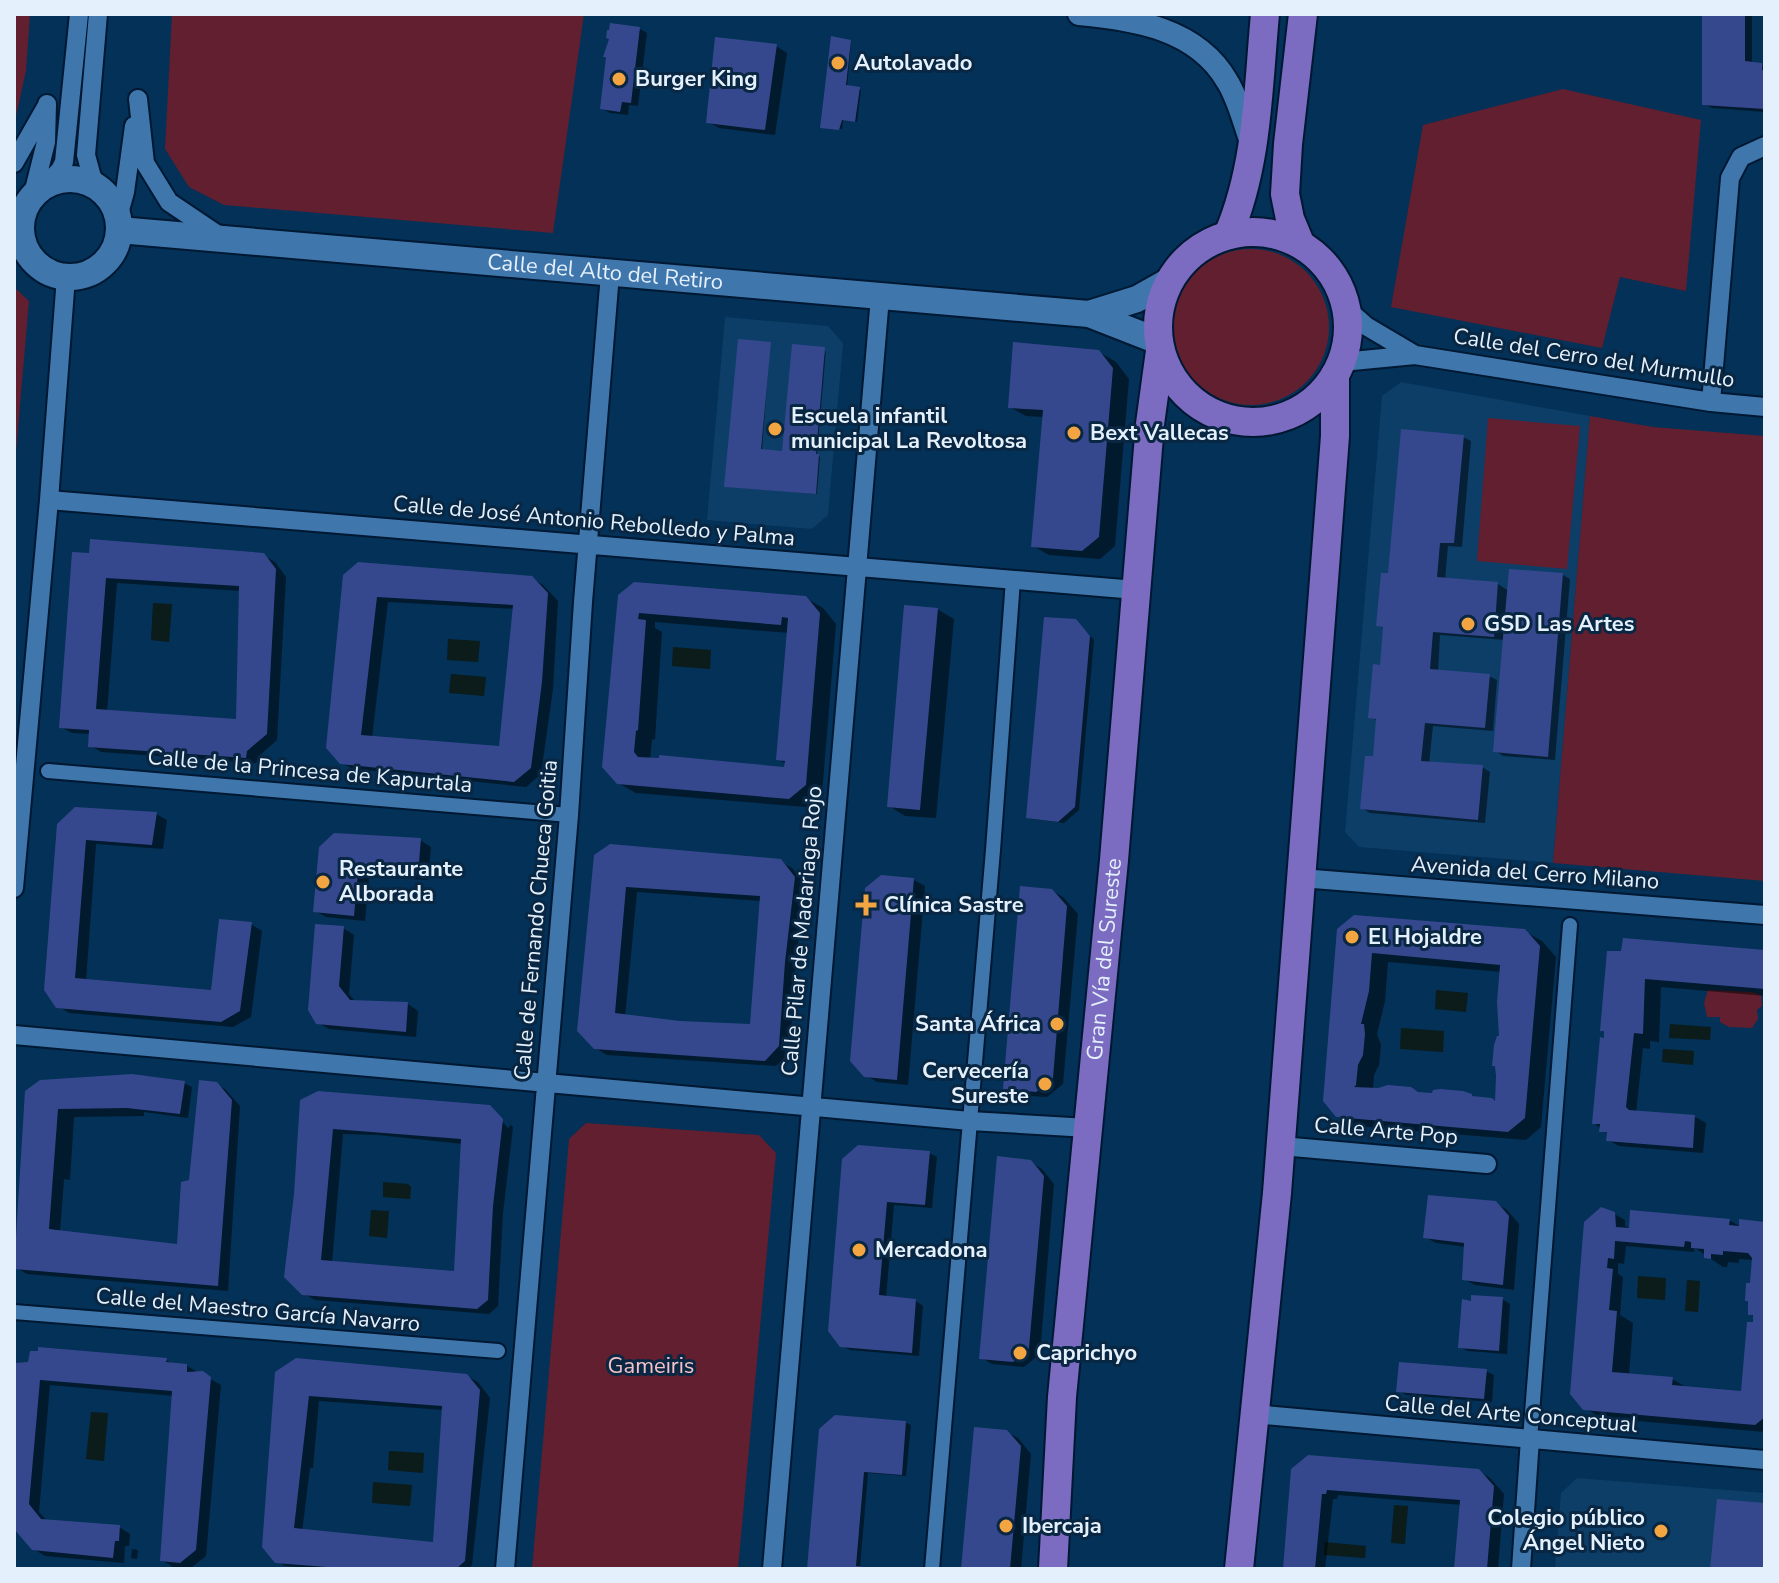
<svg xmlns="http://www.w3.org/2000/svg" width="1779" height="1583" font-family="'Nunito Sans',sans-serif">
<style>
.built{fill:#0c3e68}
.green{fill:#621f2f}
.water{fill:#0b1c1b}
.shadow{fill:#0007;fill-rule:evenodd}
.building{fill:#36488d;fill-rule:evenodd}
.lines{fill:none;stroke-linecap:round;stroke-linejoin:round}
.pedestrian-casing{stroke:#001832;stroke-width:18}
.minor-casing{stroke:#001832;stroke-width:22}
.tertiary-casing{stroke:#001832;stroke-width:26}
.secondary-casing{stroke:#001832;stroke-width:30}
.primary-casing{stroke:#001832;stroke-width:32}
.pedestrian{stroke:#3f76ac;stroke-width:14}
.minor{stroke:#3f76ac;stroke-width:18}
.tertiary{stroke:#3f76ac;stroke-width:22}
.secondary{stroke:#3f76ac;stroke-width:26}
.primary{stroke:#7b6cc1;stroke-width:28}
.poi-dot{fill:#f2a541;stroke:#092742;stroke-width:3}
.labels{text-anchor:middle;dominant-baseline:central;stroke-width:6;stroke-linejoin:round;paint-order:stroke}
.poi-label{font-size:22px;font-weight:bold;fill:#e4f0fc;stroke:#092742;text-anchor:start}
.street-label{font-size:22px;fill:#e4f0fc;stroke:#092742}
.park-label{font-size:22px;fill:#f5c2c9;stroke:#092742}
</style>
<rect width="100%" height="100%" fill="#033157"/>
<path class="built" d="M725 317 828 326 843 343 828 515 812 529 707 520Z
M1401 382 1590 416 1553 863 1359 847 1345 832 1382 396Z
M1577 1478 1765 1493V1569H1555L1561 1493Z"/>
<path class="green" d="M14 14H30L26 71 14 125Z
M172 14H584L553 233 224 205 189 187 165 149Z
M1563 89 1701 120 1686 291 1620 277 1602 348 1391 307 1423 125Z
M1173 327a78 78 0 1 1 156 0a78 78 0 1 1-156 0Z
M14 287 29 301 14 475Z
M1590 416 1653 427 1765 436V881L1553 863Z
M1488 418 1580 426 1567 569 1477 561Z
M1708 990 1752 992 1761 995 1762 1006 1757 1010 1758 1019 1752 1028 1729 1027 1720 1022V1017H1707L1704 1003Z
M586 1123 759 1135 776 1153 738 1569H532L569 1139Z"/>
<path class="water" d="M153 603 172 604 169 642 151 640Z
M448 639 480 641 478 662 447 660Z
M673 647 711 650 710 669 672 666Z
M451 674 486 677 484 696 449 693Z
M1436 990 1468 993 1466 1012 1435 1009Z
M1670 1024 1711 1027 1710 1040 1669 1038Z
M1401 1028 1444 1031 1443 1052 1400 1049Z
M1663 1049 1694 1051 1693 1065 1662 1062Z
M383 1182 408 1184 411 1187 410 1199 383 1197Z
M371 1210 389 1211 387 1238 369 1236Z
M1638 1276 1666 1278 1665 1300 1637 1298Z
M1687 1280 1700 1281 1698 1312 1685 1311Z
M91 1412 108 1413 104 1461 86 1459Z
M389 1451 424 1453 423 1473 388 1470Z
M373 1482 412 1485 410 1506 372 1503Z
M1394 1505 1408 1506 1405 1544 1391 1543Z
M1325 1542 1366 1546 1365 1558 1324 1555Z"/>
<path class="shadow" d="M1704 14H1752V64L1765 67V112L1712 108 1704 104Z
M640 29 647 33 638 106 629 105 628 115 610 113 602 108Z
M851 42 847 87 861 90 857 122 843 120 842 129 823 128Z
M776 46 787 53 775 135 719 128 708 122Z
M770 344 762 451 784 453 826 350 817 455 820 457 817 494 728 487Z
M1099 352 1116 362 1129 379 1115 546 1100 559 1049 555 1033 546 1044 417 1026 416 1010 407Z
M1463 437 1471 441 1462 547 1448 546 1445 580 1498 584 1509 591 1563 575 1570 579 1555 760 1503 756 1496 751 1505 640 1440 635 1438 672 1489 676 1497 680 1493 731 1433 726 1429 764 1482 767 1490 772 1485 823 1370 813 1362 808 1375 758 1378 721 1370 717 1382 667 1385 629 1378 625 1390 575Z
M74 554 263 555 275 562 286 577 277 740 258 757 256 763 101 752 90 745 91 734 72 733 61 727ZM117 583 241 591 238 721 107 712Z
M359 564 531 578 543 585 558 601 553 689 541 774 526 787 353 769 342 763ZM388 602 515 609 501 749 372 738Z
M619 596 806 598 823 608 836 624 822 794 806 807 636 793 618 783ZM655 622 789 633 778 759 786 764V769L650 760 652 740 655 739 662 632 655 628Z
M937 609 954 619 936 818 905 816 889 806Z
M1076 621 1094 640 1079 810 1064 823 1033 819 1028 817Z
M156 814 167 820 163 849 96 844 86 981 213 992 251 924 262 931 251 1017 233 1027 69 1013 58 1006 59 824Z
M420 840 431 847 428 880 369 877 365 921 326 917 315 911 321 848Z
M596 857 780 861 792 868 805 884 795 968 790 1052 776 1066 607 1055 595 1048ZM637 892 761 901 752 1026 680 1023 625 1017Z
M914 880 925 886 908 1085 877 1082 865 1075Z
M1052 891 1063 897 1078 914 1063 1084 1047 1097 1015 1095 1005 1088Z
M343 928 354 935 349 994 356 1002 408 1004 418 1011 416 1037 329 1029 317 1022Z
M1339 930 1524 931 1542 941 1556 957 1541 1127 1526 1140 1355 1126 1338 1116ZM1388 962 1502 972V1029L1496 1102 1472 1096 1373 1090 1374 1075 1379 1065 1381 1045 1377 1034 1385 1001Z
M1765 952V996L1661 987 1659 1042 1650 1041V1049L1643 1048 1636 1113 1695 1117 1706 1123 1703 1153 1619 1146 1608 1140 1609 1135 1594 1123 1606 1040 1609 953Z
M184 1083 192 1087 188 1118 144 1112V1116L74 1117 70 1180 64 1179 60 1232 179 1246 191 1181 216 1084 225 1089 240 1106 228 1291 27 1274 17 1268 26 1092Z
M302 1102 492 1110 508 1128 511 1125 500 1113 513 1127 503 1213 498 1306 489 1314 315 1300 303 1293 296 1194ZM343 1134 378 1135 463 1144 456 1273 332 1263Z
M929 1153 937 1157 932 1208 894 1205 886 1298 916 1301 923 1306 919 1356 850 1350 841 1345 844 1160Z
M1030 1162 1042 1169 1054 1184 1040 1354 1024 1367 992 1364 982 1358Z
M1496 1203 1507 1210 1519 1224 1514 1290 1475 1285 1464 1279 1466 1247 1436 1243 1425 1237Z
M1614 1214 1625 1220V1226L1631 1229 1729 1220 1741 1227 1765 1224V1432L1602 1418 1584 1408ZM1626 1246 1694 1252 1695 1248 1723 1267H1727L1728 1262 1739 1263V1259L1754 1260 1750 1314 1755 1317V1325L1743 1393 1688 1388 1672 1379 1629 1375 1633 1323 1620 1315 1623 1277 1618 1274V1263L1624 1264Z
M1502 1299 1510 1304 1507 1354 1468 1351 1460 1347Z
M166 1360 174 1365 187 1366 221 1385 206 1556 191 1568 173 1567 162 1560 174 1396 50 1385 39 1512 47 1521 119 1527 130 1534 129 1546H125L124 1563 45 1556 34 1549 14 1526V1365Z
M1486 1371 1494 1375 1492 1402 1406 1395 1399 1391Z
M277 1373 467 1376 478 1382 490 1398 472 1565 468 1569H325L285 1566 277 1561ZM319 1401 444 1410 435 1544 302 1532 310 1468H313Z
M836 1417 906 1423 911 1425 906 1476 868 1473 860 1568 867 1569H809Z
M1007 1432 1018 1438 1031 1454 1021 1569H963Z
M1293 1470 1479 1471 1490 1478 1504 1494 1498 1569H1455L1462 1505 1338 1495 1337 1499H1333L1325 1569H1285Z
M132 1549 138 1550 137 1559 131 1558Z"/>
<path class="building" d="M1702 14H1745V61L1762 63V70L1765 71V109L1702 105Z
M610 23 640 27 631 103 622 102 620 112 600 109 606 57H603L609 39 606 38 607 30H609Z
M831 36 851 40 846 85 860 87 855 122 842 120 839 130 820 128Z
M715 37 777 44 765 130 706 123Z
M738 339 771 342 761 449 782 451 792 344 825 347 816 454H819L816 494 724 487Z
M1013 342 1099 350 1113 368 1099 537 1082 551 1031 547 1043 410 1008 408Z
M1401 429 1464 435 1454 543H1440L1437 577 1498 582 1494 637 1433 632 1430 669 1490 674 1485 728 1425 723 1421 761 1483 765 1478 820 1360 809 1365 756H1373L1376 719 1368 718 1373 664 1380 665 1383 627 1376 626 1381 573H1388Z
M90 539 264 553 276 569 267 734 247 751 246 758 88 747 89 730 59 728 72 552 89 553ZM106 578 239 586 236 719 96 709Z
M358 562 532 576 548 593 542 682 531 768 514 782 340 764 326 748 343 575ZM377 597 513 605 499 746 361 735Z
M1509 569 1563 573 1548 757 1493 752Z
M634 582 806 596 820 613 806 785 789 799 617 784 602 767 618 595ZM639 613 781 625 782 617 788 618 776 760 785 761 784 767 659 755V758L638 757 634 752 636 731 638 730 646 620 638 619Z
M904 605 938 608 920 810 887 807Z
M1044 617 1076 619 1090 636 1075 807 1058 822 1026 818Z
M75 807 157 812 152 845 86 840 75 978 211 990 219 919 252 922 240 1011 221 1022 56 1008 44 990 57 824Z
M334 833 421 838 418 875 358 872 354 916 313 912 319 847Z
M610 844 781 859 795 877 785 962 779 1046 765 1061 594 1049 577 1031 594 855ZM626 887 760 896 750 1024 680 1021 615 1013Z
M881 875 914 878 897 1080 864 1077 850 1061 865 888Z
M1020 886 1052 889 1067 906 1053 1078 1036 1092 1003 1089Z
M1354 915 1525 929 1540 946 1525 1118 1508 1132 1336 1117 1323 1101 1337 929ZM1372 953 1500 965 1497 1002 1499 1036H1497L1494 1045 1492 1066H1495L1496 1076 1495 1101 1492 1098 1472 1096V1094L1463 1091 1440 1089 1433 1090 1432 1093 1418 1092 1411 1087 1388 1085 1378 1088 1354 1087 1356 1085 1358 1065 1363 1055 1365 1034 1364 1024H1361L1369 991Z
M315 924 344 926 339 986 350 1000 408 1002 406 1032 316 1024 308 1010Z
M1623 938 1765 950V989L1645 979 1643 1034 1634 1033 1626 1107 1629 1110 1695 1115 1693 1148 1606 1141 1607 1132H1599L1600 1124H1592L1600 1037 1604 1038V1031H1600L1607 951H1621Z
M132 1074 185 1081 180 1114 127 1108 58 1109 49 1229 177 1244 181 1182 189 1180 199 1080 217 1082 232 1100 218 1286 14 1269 25 1091 40 1080Z
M318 1091 490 1105 503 1119 493 1206 488 1300 477 1309 302 1295 284 1277 294 1194 300 1100ZM333 1129 461 1139 454 1271 321 1260Z
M858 1145 930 1151 925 1205 887 1202 879 1295 916 1299 912 1353 840 1347 828 1331 842 1159Z
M997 1156 1031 1160 1044 1176 1029 1348 1013 1362 979 1359Z
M1428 1195 1496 1201 1509 1216 1503 1285 1462 1280 1464 1243 1423 1238Z
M1601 1207 1615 1212 1616 1227 1629 1228 1630 1210 1730 1219 1729 1225 1739 1226V1219L1765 1222V1417L1755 1425 1583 1410 1570 1394 1584 1222ZM1615 1241 1684 1247 1685 1241 1691 1242V1248L1704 1249V1258L1711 1259V1254L1723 1255V1251L1748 1253 1752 1258 1750 1283H1746L1745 1301H1748V1315H1753V1322H1747L1741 1391 1672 1385 1673 1377 1612 1372 1617 1311 1609 1310 1613 1269 1607 1268 1608 1258 1614 1259Z
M1471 1295 1503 1297 1499 1351 1458 1348 1462 1299 1471 1301Z
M38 1347 167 1358 166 1362 187 1364V1372L203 1371 211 1377 196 1550 180 1563 160 1561 172 1391 40 1380 29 1504 41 1519 120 1525 119 1541H115L113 1558 32 1550 14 1529V1363L28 1362 30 1351H38Z
M296 1358 467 1374 480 1390 465 1561 456 1569H353L275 1563 262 1547 275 1372ZM309 1396 442 1406 433 1542 294 1528Z
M1399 1362 1487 1369 1484 1399 1396 1392Z
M835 1415 906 1421 902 1475 864 1472 856 1566 864 1567V1569H807L819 1429Z
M974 1427 1007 1430 1021 1446 1010 1569H961Z
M1308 1455 1479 1469 1494 1486 1487 1569H1454L1460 1500 1327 1490 1326 1494H1322L1315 1569H1283L1291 1469Z
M1717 1499 1765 1503V1569H1710Z"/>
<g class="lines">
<defs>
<path id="pedestrian" d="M48 771 569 815
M14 1312 498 1351
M1530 1439 1570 925
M932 1569 993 850 1013 580"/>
<path id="minor" d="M98 14 86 155 92 177 110 200
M138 99 145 163 169 202 221 237
M14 163 46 107
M40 190 60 170 64 162 79 14
M32 198 46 142 47 104
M118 217 125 192 134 126
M1415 355 1711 402 1765 407
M1342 362 1415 355 1366 326 1347 309
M1711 402 1730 178 1741 157 1765 146
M49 500 1136 590
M1301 878 1765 915
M14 888 49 500 66 277
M14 1035 970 1121 1088 1128
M1281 1146 1487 1164
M1254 1414 1765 1460
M505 1569 569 815 583 602 610 274
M772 1569 880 297
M1521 1569 1530 1439"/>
<path id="tertiary" d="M1079 14C1135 19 1197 29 1227 81 1239 100 1244 124 1252 145"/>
<g id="secondary">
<circle cx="70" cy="228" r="49"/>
<path id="s1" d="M119 230 1089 314 1158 341"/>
<path d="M1089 314 1137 299 1169 281"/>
</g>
<g id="primary">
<circle cx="1253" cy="327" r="95"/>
<path d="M1228 235C1258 165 1258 88 1265 14"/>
<path d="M1300 243 1290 219 1285 194 1288 144 1303 14"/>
<path id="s2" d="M1053 1569 1062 1397 1114 860 1150 424 1160 351"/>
<path d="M1239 1569 1277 1193 1335 436V375"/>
</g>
</defs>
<use href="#pedestrian" class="pedestrian-casing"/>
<use href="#minor" class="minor-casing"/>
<use href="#tertiary" class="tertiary-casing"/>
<use href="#secondary" class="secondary-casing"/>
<use href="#primary" class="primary-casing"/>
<use href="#pedestrian" class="pedestrian"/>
<use href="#minor" class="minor"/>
<use href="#tertiary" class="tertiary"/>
<use href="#secondary" class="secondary"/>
<use href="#primary" class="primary"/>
</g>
<g class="poi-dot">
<circle cx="838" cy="63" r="8"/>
<circle cx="619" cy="79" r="8"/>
<circle cx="775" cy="429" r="8"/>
<circle cx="1074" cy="433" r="8"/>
<circle cx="1468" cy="624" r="8"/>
<circle cx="323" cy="882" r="8"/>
<path d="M862 893h8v8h8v8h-8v8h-8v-8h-8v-8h8z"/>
<circle cx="1352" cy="937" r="8"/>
<circle cx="1057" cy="1024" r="8"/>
<circle cx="1045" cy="1084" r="8"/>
<circle cx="859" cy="1250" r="8"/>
<circle cx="1020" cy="1353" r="8"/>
<circle cx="1006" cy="1526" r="8"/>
<circle cx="1661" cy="1531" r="8"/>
</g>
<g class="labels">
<g class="poi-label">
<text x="854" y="63">Autolavado</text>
<text x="635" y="79">Burger King</text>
<text x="791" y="416">Escuela infantil<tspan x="791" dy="25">municipal La Revoltosa</tspan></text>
<text x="1090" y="433">Bext Vallecas</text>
<text x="1484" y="624">GSD Las Artes</text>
<text x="339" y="869">Restaurante<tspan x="339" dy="25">Alborada</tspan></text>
<text x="884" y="905">Clínica Sastre</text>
<text x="1368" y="937">El Hojaldre</text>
<text x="1041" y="1024" text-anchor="end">Santa África</text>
<text x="1029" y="1071" text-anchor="end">Cervecería<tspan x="1029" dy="25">Sureste</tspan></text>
<text x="875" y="1250">Mercadona</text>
<text x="1036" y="1353">Caprichyo</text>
<text x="1645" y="1518" text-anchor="end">Colegio público<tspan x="1645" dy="25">Ángel Nieto</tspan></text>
<text x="1022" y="1526">Ibercaja</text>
</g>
<g class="street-label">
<text stroke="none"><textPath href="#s1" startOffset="488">Calle del Alto del Retiro</textPath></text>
<text transform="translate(1594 358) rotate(9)">Calle del Cerro del Murmullo</text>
<text transform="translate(594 521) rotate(5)">Calle de José Antonio Rebolledo y Palma</text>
<text transform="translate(310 771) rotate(5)">Calle de la Princesa de Kapurtala</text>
<text transform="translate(1535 873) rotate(4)">Avenida del Cerro Milano</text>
<text transform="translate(536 920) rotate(-85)">Calle de Fernando Chueca Goitia</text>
<text transform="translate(802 931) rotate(-85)">Calle Pilar de Madariaga Rojo</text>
<text stroke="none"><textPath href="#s2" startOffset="612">Gran Vía del Sureste</textPath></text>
<text transform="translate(1386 1131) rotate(5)">Calle Arte Pop</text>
<text transform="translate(258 1310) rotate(5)">Calle del Maestro García Navarro</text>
<text transform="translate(1511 1414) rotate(5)">Calle del Arte Conceptual</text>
</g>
<g class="park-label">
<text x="651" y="1366">Gameiris</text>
</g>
</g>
<rect width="1779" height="1583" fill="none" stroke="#e4f0fc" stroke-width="32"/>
</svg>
